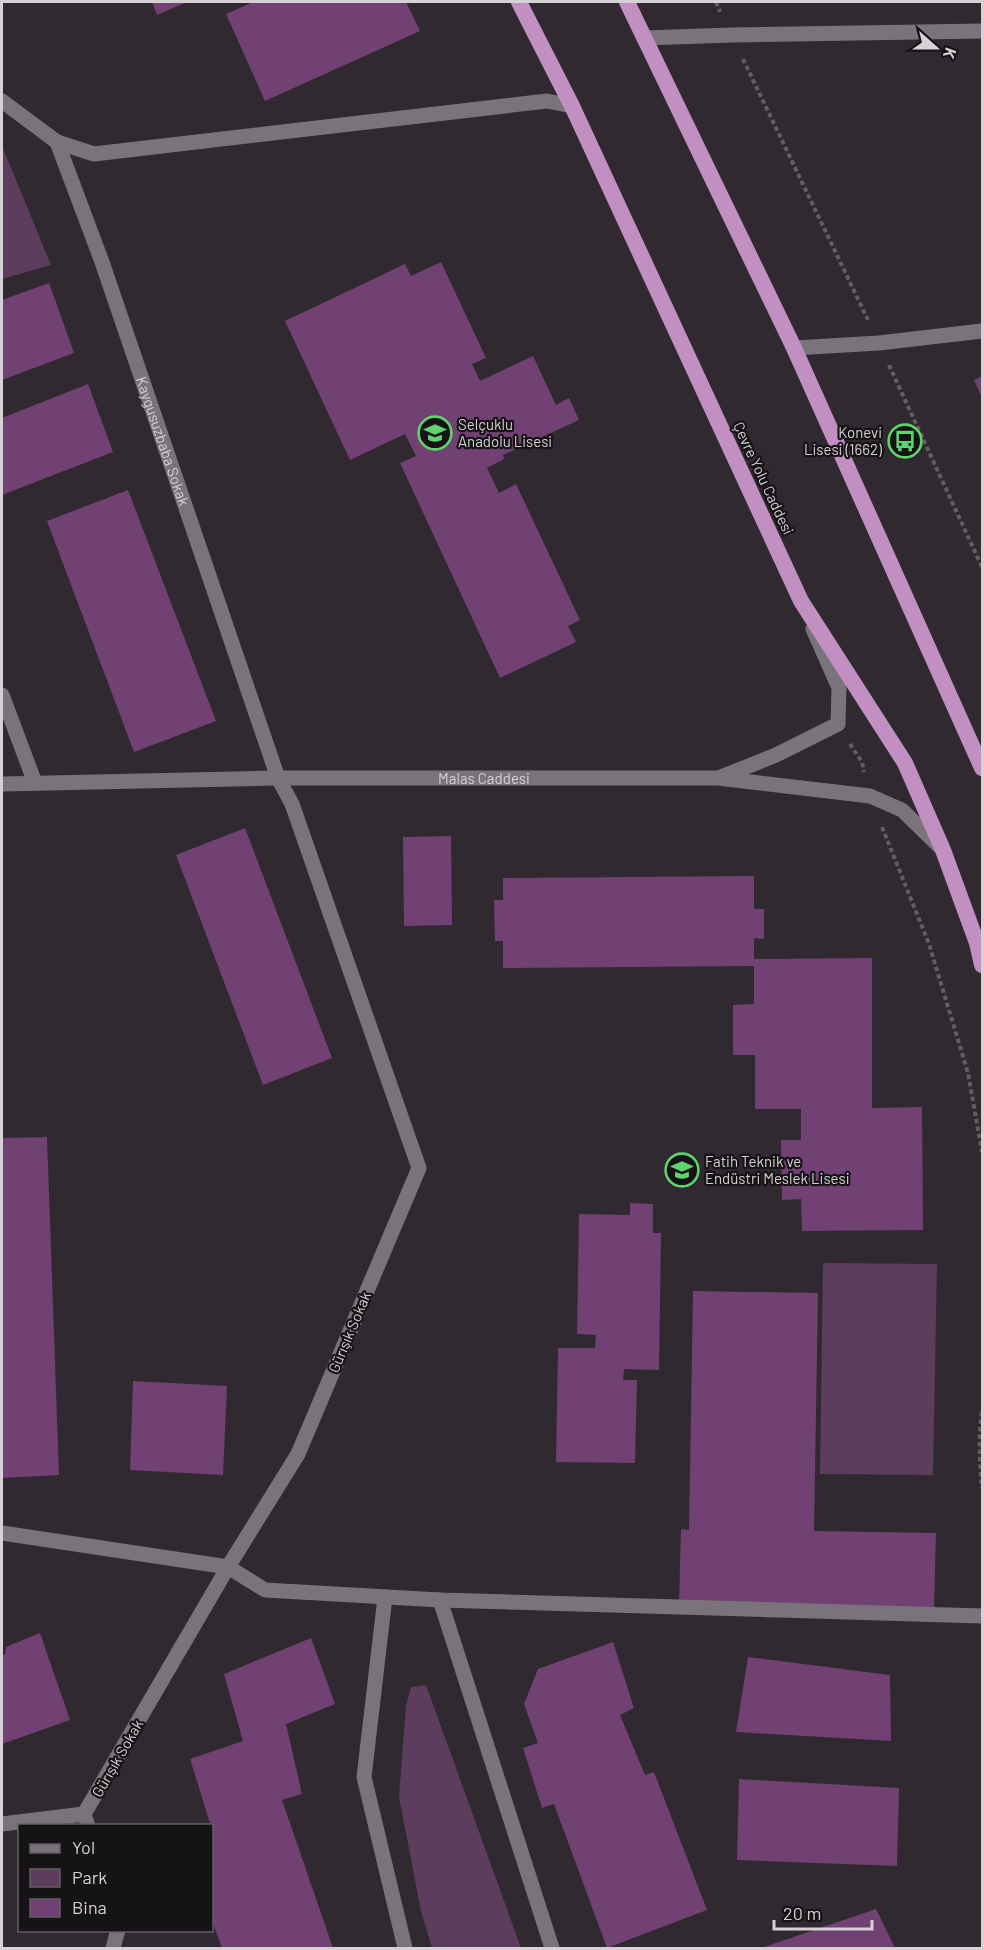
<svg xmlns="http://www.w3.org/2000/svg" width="984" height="1950" font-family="Barlow,sans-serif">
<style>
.green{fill:#5d3d5d}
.building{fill:#704172}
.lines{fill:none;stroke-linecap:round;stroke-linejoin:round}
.path{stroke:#635c63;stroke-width:4;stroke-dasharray:4.5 3;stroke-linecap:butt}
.minor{stroke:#7b737b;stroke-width:15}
.tertiary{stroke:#7b737b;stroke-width:15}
.trunk{stroke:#c28fc3;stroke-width:16}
.labels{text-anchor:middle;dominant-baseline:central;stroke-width:4.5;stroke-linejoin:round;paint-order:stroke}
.poi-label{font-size:15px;fill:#d5d1d5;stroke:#161316;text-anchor:start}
.street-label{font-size:15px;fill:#d5d1d5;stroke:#161316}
</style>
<rect width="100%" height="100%" fill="#302930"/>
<path class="green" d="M2 146 51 265 2 279Z
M823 1263 937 1264 933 1475 820 1474Z
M426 1685 521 1948H432L421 1911 399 1797 406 1706 411 1687Z"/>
<path class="building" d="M152 2H187L157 15Z
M253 2H406L420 31 265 101 226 14Z
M441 262 486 358 472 364 480 381 533 356 556 405 569 398 579 420 503 455 504 459 487 468 499 493 516 484 580 620 568 626 576 642 500 678 400 463 416 456 405 434 350 460 285 321 405 264 411 276Z
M49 283 74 353 2 380V300Z
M982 376V398L974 380Z
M88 384 113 452 2 495V418Z
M128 490 216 721 134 752 47 521Z
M245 828 332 1058 263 1085 176 855Z
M451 836 452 925 404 926 403 837Z
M754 876V909H764V939L754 938V959L872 958V1108L922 1107 923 1230 802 1231 801 1199 782 1200 781 1140H801V1109H755V1055H733V1005L754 1004V966L503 968V941H495L494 900H503V878Z
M47 1137 59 1475 2 1478V1138Z
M630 1203 653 1204V1233H661L659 1370 624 1369 623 1380H637L635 1463 556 1462 558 1348H595L596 1335 577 1334 579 1214 630 1215Z
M693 1291 818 1293 814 1531 936 1533 934 1608 679 1604 681 1529 689 1530Z
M133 1381 227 1386 223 1475 130 1470Z
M40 1633 70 1720 2 1744V1656L5 1654 6 1647Z
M311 1638 335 1704 286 1724 302 1794 282 1800 333 1948H222L212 1921V1826H206L210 1823 190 1759 243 1741 224 1674Z
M613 1642 634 1708 620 1715 645 1775 654 1772 707 1910 607 1948 554 1804 542 1808 523 1748 538 1743 524 1704 538 1669Z
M748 1657 890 1675 891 1741 736 1732Z
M739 1779 899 1788 897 1866 737 1860Z
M876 1909 895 1948H761Z"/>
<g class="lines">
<path class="path" d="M716 2 720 12
M743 59 868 320
M889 365 982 567
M850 744 862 762 864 772
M882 827 929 944 968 1073 982 1152
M982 1412C978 1437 980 1463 982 1488"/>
<g class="minor">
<path d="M645 38 731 35 982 31"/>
<path id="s1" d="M2 101 57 142 102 262 278 778 292 804 419 1168 298 1454 228 1567 84 1814 88 1826"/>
<path d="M57 142 94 154 547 101 572 106"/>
<path d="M794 348 879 343 982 331"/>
<path d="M2 695 35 783"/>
<path d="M2 1533 228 1567 265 1590 440 1600 982 1616"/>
<path d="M385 1597 364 1777 405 1948"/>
<path d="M440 1600 552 1948"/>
<path d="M2 1824 84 1814"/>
<path d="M113 1948 118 1930"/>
</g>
<g class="tertiary">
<path d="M721 777 776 755 838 724 839 688 813 629"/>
<path id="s2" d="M2 784 278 778H718L870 796 902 810 942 849"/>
</g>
<path class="trunk" d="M519 2 572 106 801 601 905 763 943 850 977 943 982 965
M627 2 794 348 982 768"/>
</g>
<defs>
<symbol id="school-ring" viewBox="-11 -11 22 22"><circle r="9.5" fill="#161316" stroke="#5dd56c" stroke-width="1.5"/><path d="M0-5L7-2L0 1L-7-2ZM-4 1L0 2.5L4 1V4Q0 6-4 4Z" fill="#5dd56c"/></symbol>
<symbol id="bus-ring" viewBox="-11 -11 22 22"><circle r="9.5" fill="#161316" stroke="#5dd56c" stroke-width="1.5"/><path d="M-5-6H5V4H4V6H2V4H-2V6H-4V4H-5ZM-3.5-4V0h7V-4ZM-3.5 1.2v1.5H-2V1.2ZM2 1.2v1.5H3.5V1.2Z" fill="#5dd56c"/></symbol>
</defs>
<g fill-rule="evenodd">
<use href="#school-ring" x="416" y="414" width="38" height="38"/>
<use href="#bus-ring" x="886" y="422" width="38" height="38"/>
<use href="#school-ring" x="663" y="1151" width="38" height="38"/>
</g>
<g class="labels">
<g class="poi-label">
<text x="458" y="424">Selçuklu<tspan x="458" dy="17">Anadolu Lisesi</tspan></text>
<text x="882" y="432" text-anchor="end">Konevi<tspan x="882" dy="17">Lisesi (1662)</tspan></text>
<text x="705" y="1161">Fatih Teknik ve<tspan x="705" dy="17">Endüstri Meslek Lisesi</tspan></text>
</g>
<g class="street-label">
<text stroke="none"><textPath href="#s1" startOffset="386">Kaygusuzbaba Sokak</textPath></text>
<text transform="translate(764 478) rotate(65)">Çevre Yolu Caddesi</text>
<text stroke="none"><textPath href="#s2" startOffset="482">Malas Caddesi</textPath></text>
<text transform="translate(349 1332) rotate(-67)">Gürışık Sokak</text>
<text transform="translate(117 1758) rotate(-60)">Gürışık Sokak</text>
</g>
</g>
<rect width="984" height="1950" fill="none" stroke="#d5d1d5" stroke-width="6"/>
<rect x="18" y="1824" width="195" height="108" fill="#161316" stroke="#625f62" stroke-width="1.5"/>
<rect x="30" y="1844" width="30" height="9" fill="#7b737b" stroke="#625f62" stroke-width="1.5"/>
<text x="72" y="1854" font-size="18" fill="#d5d1d5">Yol</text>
<rect x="30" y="1869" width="30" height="18" fill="#5d3d5d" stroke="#625f62" stroke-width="1.5"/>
<text x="72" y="1884" font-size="18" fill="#d5d1d5">Park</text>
<rect x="30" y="1899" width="30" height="18" fill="#704172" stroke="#625f62" stroke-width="1.5"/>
<text x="72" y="1914" font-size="18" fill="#d5d1d5">Bina</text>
<g transform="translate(936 48) rotate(111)" stroke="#161316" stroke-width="4.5" paint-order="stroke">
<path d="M0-4.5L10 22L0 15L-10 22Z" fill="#d5d1d5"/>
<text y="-9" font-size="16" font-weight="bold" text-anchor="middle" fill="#d5d1d5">K</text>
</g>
<path d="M774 1920v9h98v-9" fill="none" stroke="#d5d1d5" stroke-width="3"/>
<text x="783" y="1920" font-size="18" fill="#d5d1d5" stroke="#161316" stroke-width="4.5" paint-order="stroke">20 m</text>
</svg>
